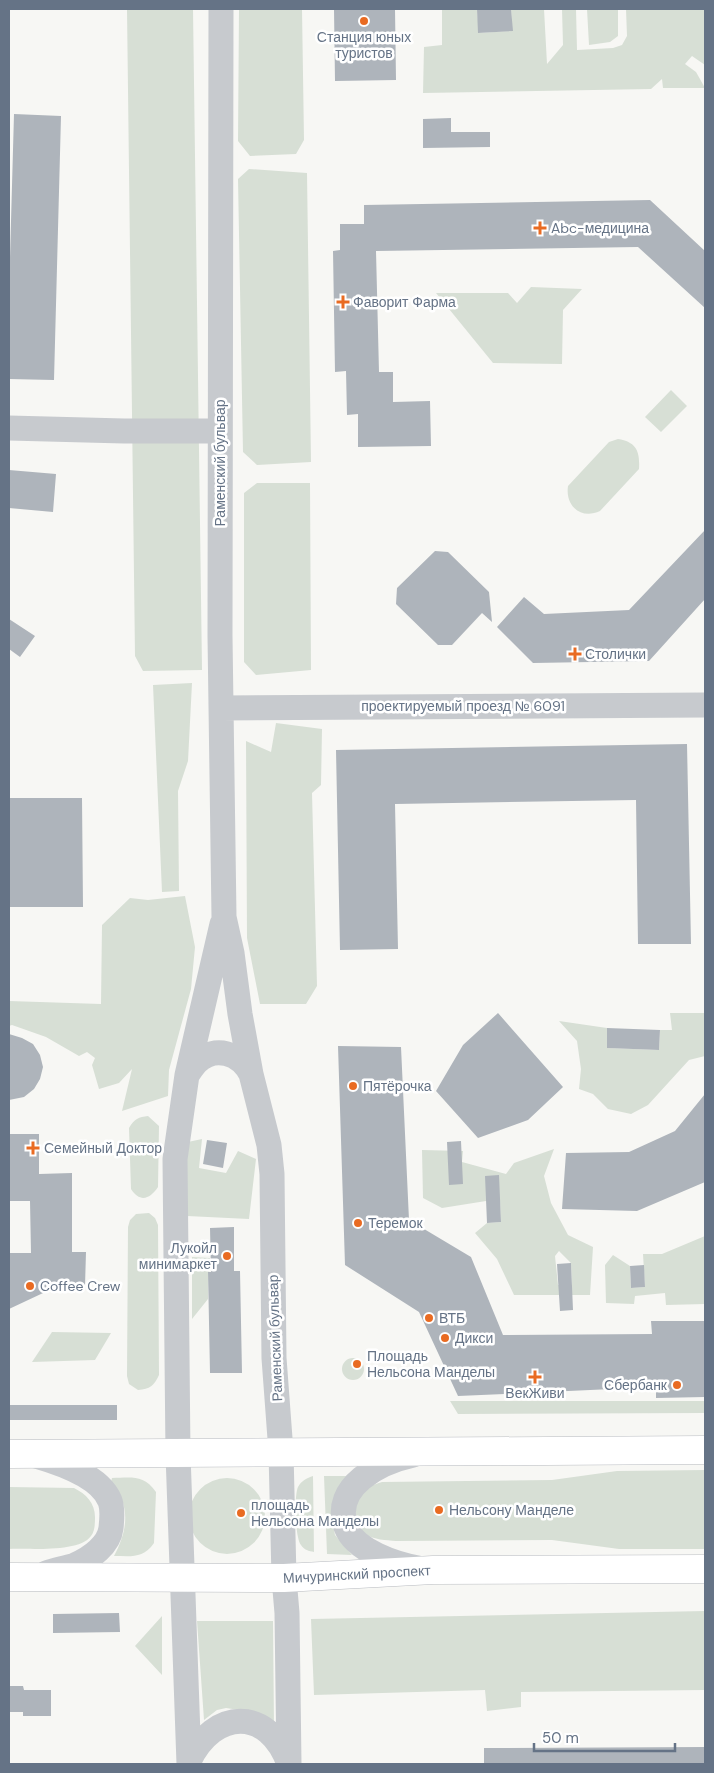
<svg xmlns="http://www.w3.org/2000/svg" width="714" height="1773" font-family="'DM Sans',sans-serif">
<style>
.green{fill:#d7dfd5;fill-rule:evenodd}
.building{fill:#aeb4bb}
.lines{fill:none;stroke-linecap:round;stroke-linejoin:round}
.major-casing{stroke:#b8bbc0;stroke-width:29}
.minor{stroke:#c7cace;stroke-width:25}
.major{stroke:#fff;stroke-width:28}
.poi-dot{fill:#e96b22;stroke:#fff;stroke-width:2}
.labels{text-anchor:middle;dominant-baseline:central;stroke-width:5;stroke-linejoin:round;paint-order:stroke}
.poi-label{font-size:14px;fill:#657386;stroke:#fff;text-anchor:start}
.street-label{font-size:14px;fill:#657386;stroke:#fff}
</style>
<rect width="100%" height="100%" fill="#f7f7f4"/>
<path class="green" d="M127 9H193L202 670 143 671 135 656Z
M239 9H302L304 140 296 154 250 156 238 141Z
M442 9H477L479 33 512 31 511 9H544L547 64 563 45 562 9H576L577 50 613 48 622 45 627 36 626 9H705V65L692 56 685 64 696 72 705 88H663L662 79 651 89 423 93 424 47 442 45Z
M587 9H618V36L610 42 589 45Z
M249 169 307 173 311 462 257 465 243 452 238 179Z
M531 287 582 289 563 310 562 364 493 363 436 293H508L517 303Z
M671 390 687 406 661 432 645 417Z
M618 439C637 442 640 452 639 469L600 511C581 520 565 506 568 486L609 442Z
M257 483H310L311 670 256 675 244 662V493Z
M192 683 188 761 178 791 179 891 162 892 153 685Z
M276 723 322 729 321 785 312 793 317 986 306 1004H260L247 938 246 741 271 752Z
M185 896 195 947 191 989 169 1070 168 1096 122 1111 132 1069 119 1083 99 1089 92 1065 95 1058 87 1052 79 1056 46 1037 12 1025 9 1026V1001L101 1004 102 925 130 898 148 900Z
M670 1013H705V1056L689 1060 648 1105 631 1114 608 1109 593 1094 579 1089 581 1069 577 1041 559 1021 607 1028V1048L659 1050 660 1030H672Z
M148 1116 159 1126 158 1187C150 1199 140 1203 131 1189L129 1128C134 1119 139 1117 148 1116Z
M202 1139 199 1168 226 1173 238 1151 256 1159 249 1219 187 1216 185 1159 188 1142Z
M554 1149 544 1176 551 1203 568 1235 593 1247 590 1295H514L497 1259 475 1233 487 1223 501 1222 500 1201H486L442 1208 423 1198 422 1150 463 1151 462 1162 506 1174 514 1163ZM559 1251 571 1263 572 1285H558L555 1256Z
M149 1213 155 1218 158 1225 159 1375C154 1386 150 1389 138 1390L129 1384 127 1376 128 1227 130 1220 136 1214Z
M705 1236V1304L666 1305 665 1293 635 1296 634 1304 606 1303 605 1265 613 1255 630 1266 631 1288 645 1287 643 1254H662Z
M192 1257 210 1258 211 1270 208 1272V1299L192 1319Z
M52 1332 111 1333 95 1360 32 1362Z
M342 1369a11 11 0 1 1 22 0a11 11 0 1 1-22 0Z
M450 1401H705V1413L458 1414Z
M705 1470V1549H619L552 1540 396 1541C386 1540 374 1540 365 1534 348 1524 353 1498 367 1488 371 1485 377 1484 382 1482L552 1480 617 1471Z
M313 1476 314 1552C309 1551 304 1550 301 1545 295 1538 294 1496 298 1487 301 1481 307 1478 313 1476Z
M324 1476H352L334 1499 331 1515 335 1535 352 1555 327 1554Z
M189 1516a38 38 0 1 1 76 0a38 38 0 1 1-76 0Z
M112 1478C131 1478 143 1474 156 1492L154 1543C143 1559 131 1556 114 1556 128 1530 131 1505 111 1482Z
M9 1487 74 1488C86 1494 95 1503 95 1517 95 1523 95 1531 91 1536 79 1553 29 1548 9 1549Z
M705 1611V1690L521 1692V1707L487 1711 485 1690 314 1695 311 1619Z
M162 1616V1675L135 1646Z
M197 1621H273L274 1728 252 1712 226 1708 217 1710 204 1720Z"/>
<path class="building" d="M334 9H395L396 80 335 81Z
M477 9H511L513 31 478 33Z
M14 114 61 116 54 380 9 379V293Z
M451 118V132H490V147L423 148V119Z
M650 200 705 251V308L638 247 376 251 379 372H393V402L430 401 431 446 358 447V414L347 415 346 371 335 372 333 251 340 250V224H364V205Z
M9 470 56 474 53 512 9 508Z
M705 530V599L649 661 533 663 497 627 524 597 544 614 629 610Z
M435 551 448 552 489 592 492 622 482 613 452 645H438L396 604 397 588Z
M9 619 35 636 20 657 9 649Z
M687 744 691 944H638L636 800 395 804 398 949 340 950 336 750Z
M9 798H82L83 907H9Z
M498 1013 563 1087 528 1120 478 1138 436 1091 463 1045Z
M607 1028 660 1030 659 1050 607 1048Z
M9 1034 22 1038 33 1044 40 1055 43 1067 40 1079 34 1089 24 1097 9 1100Z
M338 1046 401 1047 409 1220 471 1257 503 1335 652 1334 651 1321H705V1397L656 1398V1387L458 1396 419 1312 345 1265Z
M705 1094V1182L637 1211 562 1209 566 1153 629 1152 675 1131Z
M9 1134H39V1174L72 1173V1252H86L85 1286H58L9 1309V1253H31L30 1201H9Z
M207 1140 227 1143 223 1168 203 1164Z
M461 1141 463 1184 449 1185 447 1142Z
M499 1175 501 1222 487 1223 485 1176Z
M234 1227V1271H240L242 1373H210L208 1272H211L210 1228Z
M571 1263 573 1310 560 1311 557 1264Z
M644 1265 645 1287 631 1288 630 1266Z
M9 1405H117V1420H9Z
M119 1613 120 1632 53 1633V1614Z
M9 1686H23L24 1690H51V1716H23V1712H9Z
M705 1747V1764H484V1748Z"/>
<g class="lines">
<defs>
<g id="major">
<path d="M9 1454 705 1450"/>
<path id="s1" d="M9 1577 284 1578 433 1570 705 1569"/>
</g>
</defs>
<use href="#major" class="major-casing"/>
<path class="minor" d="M221 9 220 636 224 917 232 953 240 1014 251 1074 269 1145 272 1174 274 1358 281 1452 284 1578 287 1613 289 1764
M9 428 124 431H220
M221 708 705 705
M187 1075C190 1071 193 1066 197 1062 215 1045 240 1053 251 1074
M413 1455C381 1462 331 1486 346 1527 355 1551 396 1564 418 1568
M36 1456C60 1463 100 1476 110 1501 113 1509 112 1519 111 1528 109 1545 91 1558 75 1565 66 1568 55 1570 46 1573
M189 1761C214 1709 268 1706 289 1764
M189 1764 178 1454 175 1159 187 1075 222 924"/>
<use href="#major" class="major"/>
</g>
<g class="poi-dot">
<circle cx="364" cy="21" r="5"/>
<path d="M537.5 220.5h5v5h5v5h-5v5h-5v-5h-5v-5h5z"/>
<path d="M340.5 294.5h5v5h5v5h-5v5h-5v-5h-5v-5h5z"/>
<path d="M572.5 646.5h5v5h5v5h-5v5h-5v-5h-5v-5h5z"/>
<circle cx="353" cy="1086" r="5"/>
<path d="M30.5 1140.5h5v5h5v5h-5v5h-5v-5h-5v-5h5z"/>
<circle cx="358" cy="1223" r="5"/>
<circle cx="227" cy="1256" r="5"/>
<circle cx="30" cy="1286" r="5"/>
<circle cx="429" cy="1318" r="5"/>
<circle cx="445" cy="1338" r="5"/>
<circle cx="357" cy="1364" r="5"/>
<path d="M532.5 1369.5h5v5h5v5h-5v5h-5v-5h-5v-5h5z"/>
<circle cx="677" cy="1385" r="5"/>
<circle cx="439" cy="1510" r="5"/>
<circle cx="241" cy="1513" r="5"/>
</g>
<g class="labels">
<g class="poi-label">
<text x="364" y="37" text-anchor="middle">Станция юных<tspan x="364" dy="16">туристов</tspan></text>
<text x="551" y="228">Abc-медицина</text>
<text x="353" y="302">Фаворит Фарма</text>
<text x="585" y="654">Столички</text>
<text x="363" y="1086">Пятёрочка</text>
<text x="44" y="1148">Семейный Доктор</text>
<text x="368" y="1223">Теремок</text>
<text x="217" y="1248" text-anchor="end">Лукойл<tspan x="217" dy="16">минимаркет</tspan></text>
<text x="40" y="1286">Coffee Crew</text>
<text x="439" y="1318">ВТБ</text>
<text x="455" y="1338">Дикси</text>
<text x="367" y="1356">Площадь<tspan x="367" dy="16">Нельсона Манделы</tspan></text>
<text x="667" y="1385" text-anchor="end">Сбербанк</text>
<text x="535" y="1393" text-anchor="middle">ВекЖиви</text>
<text x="251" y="1505">площадь<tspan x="251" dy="16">Нельсона Манделы</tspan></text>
<text x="449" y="1510">Нельсону Манделе</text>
</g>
<g class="street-label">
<text transform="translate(220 463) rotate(-90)">Раменский бульвар</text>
<text x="463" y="706">проектируемый проезд № 6091</text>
<text transform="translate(275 1338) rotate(-92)">Раменский бульвар</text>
<text stroke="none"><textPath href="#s1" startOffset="348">Мичуринский проспект</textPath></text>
</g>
</g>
<rect width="714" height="1773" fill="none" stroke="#657386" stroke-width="20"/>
<path d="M534 1743v8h141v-8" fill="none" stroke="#657386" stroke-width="2.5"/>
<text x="542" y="1743" font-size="15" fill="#657386" stroke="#ffffff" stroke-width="4" paint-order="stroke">50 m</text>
</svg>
